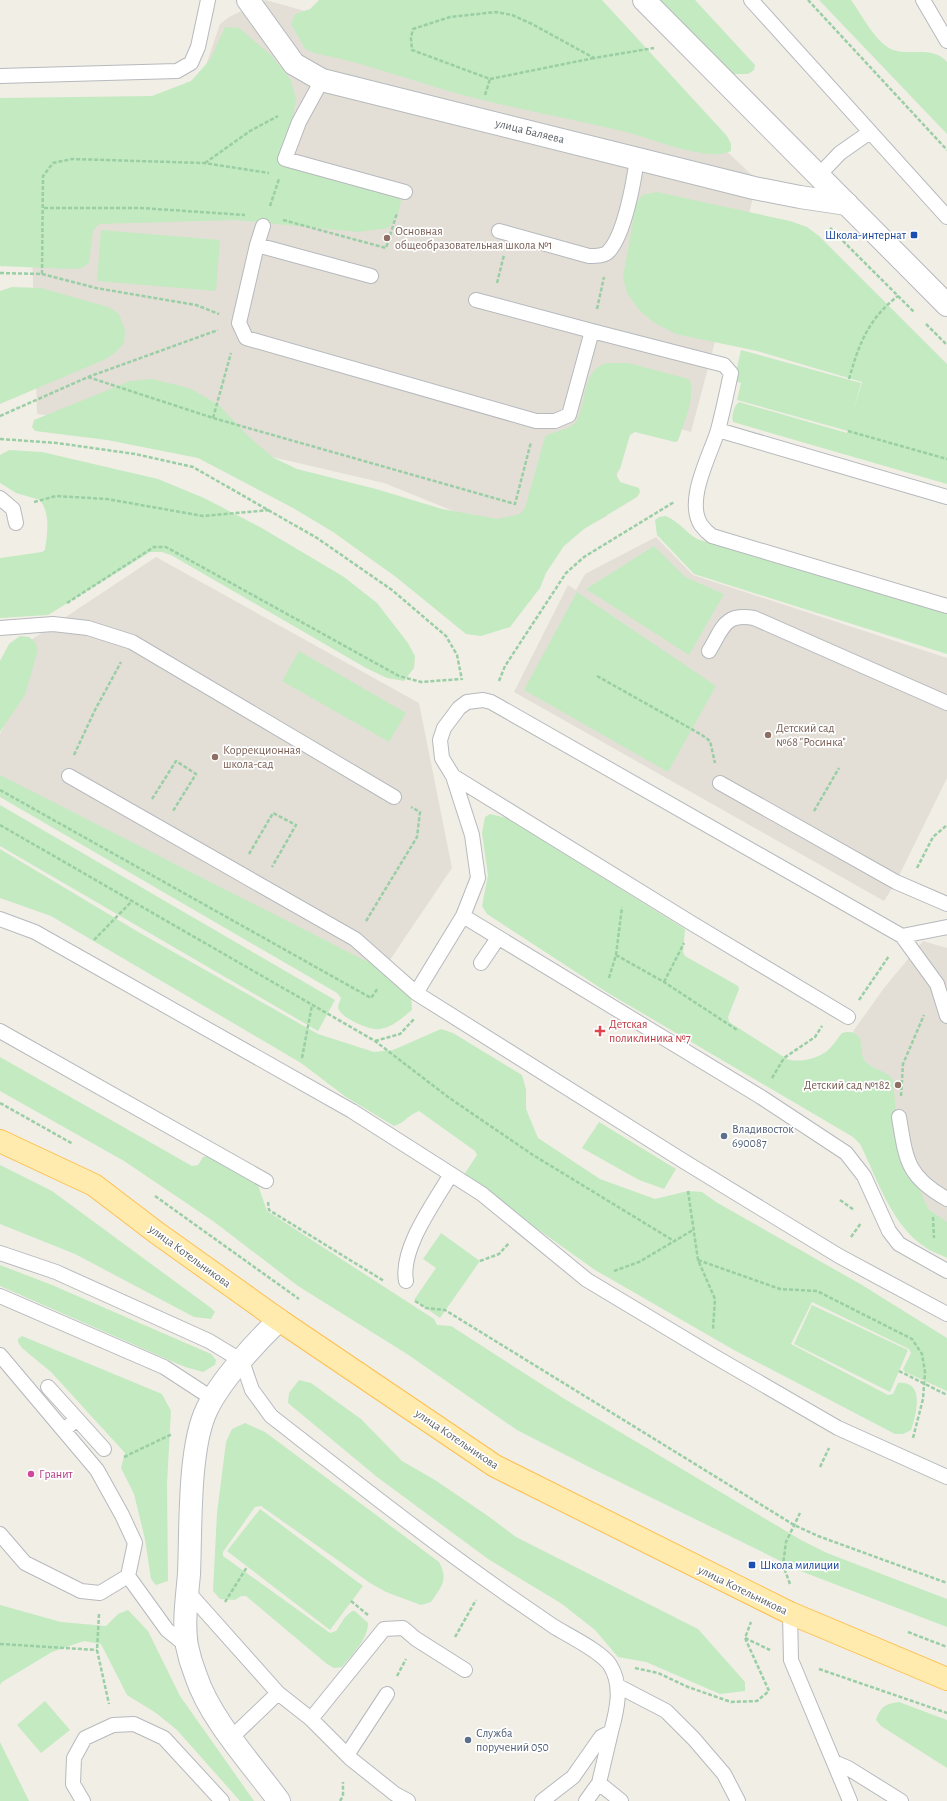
<svg xmlns="http://www.w3.org/2000/svg" width="947" height="1801" font-family="'Alegreya Sans',sans-serif">
<style>
.education{fill:#e3dfd7}
.green{fill:#c4eac1}
.lines{fill:none;stroke-linecap:round;stroke-linejoin:round}
.service-casing{stroke:#b6b9bd;stroke-width:16}
.minor-casing{stroke:#b6b9bd;stroke-width:24}
.tertiary-casing{stroke:#b6b9bd;stroke-width:24}
.secondary-casing{stroke:#b7bbc1;stroke-width:24}
.primary-casing{stroke:#fdc052;stroke-width:24}
.path{stroke:#9acea5;stroke-width:2.5;stroke-dasharray:4 2;stroke-linecap:butt}
.service{stroke:#fff;stroke-width:14}
.minor{stroke:#fff;stroke-width:22}
.tertiary{stroke:#fff;stroke-width:22}
.secondary{stroke:#fff;stroke-width:22}
.primary{stroke:#ffebad;stroke-width:22}
.transit-dot{fill:#1a4fb4;stroke:#fff;stroke-width:1.5}
.education-dot{fill:#8d6e63;stroke:#fff;stroke-width:1.5}
.health-dot{fill:#e0444e;stroke:#fff;stroke-width:1.5}
.service-dot{fill:#5c6f8a;stroke:#fff;stroke-width:1.5}
.hotel-dot{fill:#d1479c;stroke:#fff;stroke-width:1.5}
.labels{text-anchor:middle;dominant-baseline:central;stroke-width:3.5;stroke-linejoin:round;paint-order:stroke}
.street-label{font-size:12px;fill:#5d6367;stroke:#fff}
.education-label{font-size:12px;fill:#785e54;stroke:#fff;text-anchor:start}
.transit-label{font-size:12px;fill:#164399;stroke:#fff;text-anchor:end}
.health-label{font-size:12px;fill:#be3a42;stroke:#fff;text-anchor:start}
.service-label{font-size:12px;fill:#4e5e75;stroke:#fff;text-anchor:start}
.hotel-label{font-size:12px;fill:#b23c85;stroke:#fff;text-anchor:start}
</style>
<rect width="100%" height="100%" fill="#f1eee6"/>
<path class="education" d="M266 0 308 12 622 53 754 177 752 202 691 432 632 414 607 516 570 536 473 519 384 483 156 430 37 414 28 114 195 97 220 24 229 17Z
M656 537 693 575 947 658V778L896 882 884 901 514 692 568 585 576 590 585 574Z
M156 557 419 703 452 868 375 982 0 781V734L4 727 0 724 13 652Z
M923 941 947 948V1249L846 1066 854 1030 884 988Z"/>
<path class="green" d="M319 0H602L727 136 731 144V151C709 163 650 138 626 132 577 120 527 111 478 99 423 85 370 64 314 53L305 49 291 24 295 14 310 9Z
M658 0H695L755 65 754 70 748 74H730Z
M819 0H851C862 15 873 38 889 48 907 58 932 44 947 62V134Z
M225 27 239 28 271 55 291 80 296 99 293 118 280 153V159L399 197 401 201 398 214 388 228 358 232 237 220 99 224 93 231 89 263 82 268 71 269 0 266V98L152 96 191 81 210 60Z
M657 192 790 221 807 227 819 236 947 364V484L733 422C731 417 734 405 739 402L847 433 862 382 757 351 676 334 653 322 639 310 627 293 623 277 636 204 642 195Z
M101 230 220 240 216 291 97 281Z
M12 287 41 288 108 307 119 314 125 330 124 343 116 352 106 359 0 404V291Z
M741 350 861 383 848 431 737 400 741 383 734 381Z
M607 363H628L689 379C697 395 683 425 678 441L675 442 635 432 630 435 620 469 616 474 620 482 639 488 640 492 637 497 584 529 564 546 546 573 540 588 510 627 481 636 466 634 396 577 333 532 293 508 198 458 107 440 35 431 32 427 34 420 130 381 152 379 189 388 219 405 249 437 274 458 297 469 376 489 442 509 498 519 520 514 525 508 545 437C554 430 570 431 577 420 587 401 582 369 607 363Z
M9 450 42 452 158 479 204 498 260 527 344 577 377 603 408 643 415 656 414 668 404 681 387 678 366 668 171 555 162 552H150L48 615 0 618V558L42 552 45 550C47 533 51 515 40 500L16 493 0 483V455Z
M666 516C678 521 686 532 697 539L947 614V654L694 574 657 535 655 520 659 517Z
M654 546 685 577 724 594 689 655 586 589Z
M577 592 716 686 668 772 524 690Z
M20 636 29 637 35 642 38 650 25 695 0 732V661L9 644Z
M299 651 406 713 389 742 282 681Z
M0 775 360 958 385 969 411 992 412 1010C402 1018 393 1027 380 1029 371 1031 339 1018 338 1007 338 1005 340 1001 341 998L337 993 0 797Z
M0 805 335 1000 318 1031 0 846Z
M490 814 507 818 685 929 683 952 685 956 738 986 739 989 728 1017 729 1022 787 1059C799 1063 817 1059 827 1051 833 1046 837 1039 842 1033 847 1032 852 1031 857 1035 864 1041 859 1053 865 1061 872 1070 887 1070 893 1080L900 1156 921 1192 928 1209 947 1222V1258C940 1254 931 1252 925 1247 892 1226 877 1178 860 1144L853 1137 608 993 487 914 482 906 488 875 482 833 485 817Z
M0 849 140 933 318 1034 374 1052 393 1050 441 1029 453 1033 522 1075 526 1089V1109L538 1138 600 1179 655 1199 688 1191 702 1192 716 1202 862 1285 947 1338V1391L905 1372 903 1369 911 1353 909 1349 812 1302 791 1344 888 1395 893 1394 898 1383C926 1380 916 1415 911 1430L903 1434H895L734 1350 595 1270 463 1176 477 1155 475 1151 419 1111C409 1114 405 1123 394 1126L346 1097 301 1063 51 916 0 898Z
M0 1057 192 1166 198 1165 203 1157 209 1156 252 1179 258 1185 267 1211 434 1319 437 1325 451 1326 563 1398 801 1540 827 1553 947 1599V1627L803 1572 591 1468 517 1430 407 1354 298 1286 213 1221 124 1161 0 1091Z
M599 1122 676 1169 664 1189 639 1180 582 1148Z
M0 1165 52 1191 211 1308 215 1312 211 1319 194 1317 75 1254 0 1224Z
M441 1233 480 1261 440 1318 414 1300 436 1268 423 1259Z
M0 1265 52 1285 211 1354 216 1360 215 1365 203 1372 185 1367 0 1286Z
M812 1305 908 1350 890 1392 794 1344Z
M22 1336 162 1394 171 1411 167 1484 168 1581 156 1585 151 1579 145 1539 134 1494 121 1468 125 1453 51 1372 22 1348 18 1342V1339Z
M299 1380 311 1383 361 1419 402 1461 435 1480 488 1516 516 1537 698 1629 745 1682V1691L720 1694 646 1662 618 1657 595 1630 562 1604 488 1559 377 1477 288 1403 289 1393Z
M245 1423 265 1432 439 1562C449 1580 441 1587 431 1602L421 1605 386 1592 370 1583 261 1506 255 1507 223 1552V1556L330 1633 336 1631 345 1617 352 1611H355L368 1623C368 1639 352 1655 342 1667L334 1668 327 1664 246 1596H241L235 1600 220 1599 213 1591 217 1513 226 1442 232 1429Z
M260 1509 363 1586 330 1630 227 1551Z
M0 1605 61 1622 106 1626 118 1614 128 1610 148 1631 180 1696 254 1801H240L177 1730 156 1713 127 1695 101 1644 84 1641 52 1652 2 1682 0 1685Z
M45 1701 70 1730 41 1753 17 1725Z
M899 1702 947 1720V1768L881 1726 876 1720C881 1706 885 1704 899 1702Z
M0 1742 29 1801H0Z"/>
<g class="lines">
<defs>
<path id="service" d="M751 0 947 217
M923 0 947 41
M0 76 177 71 191 63 198 47 208 0
M322 80 299 122 285 159 405 192
M819 175 840 153 870 132
M263 226 257 245 239 323 246 338 536 421H555L569 415 592 331 724 365 731 373C727 392 723 411 718 430 710 456 685 500 701 525 704 529 708 533 712 536L947 606
M499 231 589 256C596 256 605 256 609 251 625 233 634 181 637 158
M257 245 371 276
M476 300 592 331
M718 430 947 497
M0 498 13 509 16 523
M0 628 53 624 88 628 132 642 394 797
M709 651C723 628 724 613 754 618L947 703
M69 776 355 939 416 993 463 916 478 878 472 835 453 776 442 758 440 740 444 728 459 708 467 702 483 700 491 702 902 936 947 927
M453 776 693 924 848 1017
M720 783 896 882 947 904
M463 916 761 1097 846 1153 864 1176 889 1231 899 1244 947 1271
M0 919 35 932 352 1111 482 1194 587 1280 712 1355 838 1428 947 1477
M902 936 937 984 947 1016
M481 963 498 938
M416 993 685 1162 839 1256 947 1314
M0 1031 266 1181
M899 1117C906 1160 907 1177 947 1199
M0 1253 56 1272 209 1341 242 1361 252 1390 271 1416C348 1476 425 1537 505 1593 521 1604 537 1615 553 1626 567 1635 601 1651 610 1665 623 1686 617 1710 611 1732L601 1737 573 1777 542 1801
M406 1281C400 1248 435 1202 451 1174
M0 1296 164 1367 213 1399
M0 1355 97 1470 122 1515 135 1543 128 1576 167 1630 187 1646
M48 1387 77 1419 64 1430
M77 1419 104 1449
M0 1534 25 1563 81 1591 100 1593 128 1576
M188 1592 278 1693 311 1719 351 1759 395 1794 408 1801
M790 1613 791 1660 850 1801
M618 1686 666 1711 694 1739 724 1774 738 1801
M311 1719 384 1629 403 1628 416 1639 465 1670
M231 1738 278 1693
M347 1755 387 1694
M834 1762 848 1768 901 1801
M599 1783 621 1801
M83 1801 73 1784 74 1758 85 1738 113 1725 134 1724 164 1738 222 1801
M586 1801 599 1783 611 1732"/>
<path id="minor" d="M248 0 294 64 322 80 754 188 800 197 847 204"/>
<path id="tertiary" d="M644 0 947 305"/>
<path id="secondary" d="M279 1320C256 1342 221 1380 207 1409 188 1448 191 1529 189 1574 187 1597 183 1624 187 1646 189 1656 192 1666 196 1676 210 1719 252 1764 279 1801"/>
<path id="primary" d="M0 1141 94 1185 157 1233 279 1320 495 1466 790 1613 947 1679"/>
</defs>
<use href="#service" class="service-casing"/>
<use href="#minor" class="minor-casing"/>
<use href="#tertiary" class="tertiary-casing"/>
<use href="#secondary" class="secondary-casing"/>
<use href="#primary" class="primary-casing"/>
<path class="path" d="M808 0 947 150
M594 58 490 79 412 50 411 38 413 29 450 17 496 12 512 15 532 24 594 58 654 48
M485 95 490 79
M205 163 250 131 278 116
M270 206 279 179
M44 208H141L245 215
M283 220 386 248 397 213
M830 228 914 312
M0 273 42 274 96 288 196 305 219 314
M42 274 43 176 53 163 72 159 204 163 269 173
M497 283 504 255
M597 309 604 277
M926 324 947 345
M88 377 213 418 515 504 531 442
M849 379C859 344 868 319 898 296
M0 416 88 377 218 330
M213 418 231 353
M848 431 947 459
M0 439 57 443 135 454 193 467 317 538 392 590 446 636 457 655 462 680
M34 502 56 496 107 499 203 516 270 510
M67 603 154 547H166L399 676 421 682 461 679
M597 676 702 735 710 741 715 763
M499 681 505 666 566 573 584 557 674 502
M74 755 95 710 121 662
M0 790 371 998 378 988
M152 799 176 761 196 774 173 811
M814 811 839 768
M0 825 375 1041 448 1097 533 1155 674 1241
M249 854 273 813 296 825 272 867
M917 868 933 837 947 825
M366 921 417 837 420 812 411 807
M94 940 132 901
M616 955 664 982 737 1030
M609 978 616 955 622 907
M664 982 684 943
M859 1000 889 956
M375 1041 400 1034 414 1019
M302 1058 312 1005
M772 1078 784 1058 815 1037 822 1026
M901 1096 903 1064 924 1015
M0 1103 73 1144
M688 1191 698 1260 715 1299 713 1329
M155 1196 299 1299
M840 1200 854 1210
M268 1202 269 1210 384 1281
M933 1217 934 1238
M851 1237 861 1223
M698 1260 780 1289 817 1291 912 1339 922 1354 925 1372 923 1399 913 1438
M480 1261 499 1254 509 1243
M614 1271 639 1262 693 1230
M415 1301 426 1308 445 1310 794 1525 818 1536 947 1583
M899 1371 947 1395
M124 1457 172 1434
M820 1467 829 1448
M790 1584 783 1565 786 1542 800 1513
M351 1601 368 1615
M225 1602 247 1567
M99 1614 97 1650 109 1704
M908 1632 947 1647
M455 1637 476 1600
M745 1638 770 1650
M0 1644 97 1650
M635 1668 658 1673 688 1687 731 1702 757 1701 769 1691 745 1638 751 1622
M819 1669 947 1713
M397 1676 406 1659
M340 1801 343 1796V1782"/>
<use href="#service" class="service"/>
<use href="#minor" class="minor"/>
<use href="#tertiary" class="tertiary"/>
<use href="#secondary" class="secondary"/>
<use href="#primary" class="primary"/>
</g>
<g class="transit-dot">
<rect x="910" y="231" width="8" height="8" rx="2"/>
<rect x="748" y="1561" width="8" height="8" rx="2"/>
</g>
<g class="education-dot">
<circle cx="387" cy="238" r="4"/>
<circle cx="768" cy="735" r="4"/>
<circle cx="215" cy="757" r="4"/>
<circle cx="898" cy="1085" r="4"/>
</g>
<path class="health-dot" d="M598 1025h4v4h4v4h-4v4h-4v-4h-4v-4h4z"/>
<g class="service-dot">
<circle cx="724" cy="1136" r="4"/>
<circle cx="468" cy="1740" r="4"/>
</g>
<circle class="hotel-dot" cx="31" cy="1474" r="4"/>
<g class="labels">
<g class="street-label">
<text transform="translate(530 131) rotate(14)">улица Баляева</text>
<text transform="translate(190 1256) rotate(36)">улица Котельникова</text>
<text transform="translate(457 1439) rotate(34)">улица Котельникова</text>
<text transform="translate(743 1590) rotate(26)">улица Котельникова</text>
</g>
<g class="education-label">
<text x="395" y="231">Основная<tspan x="395" dy="14">общеобразовательная школа №1</tspan></text>
<text x="776" y="728">Детский сад<tspan x="776" dy="14">№68 "Росинка"</tspan></text>
<text x="223" y="750">Коррекционная<tspan x="223" dy="14">школа-сад</tspan></text>
<text x="890" y="1085" text-anchor="end">Детский сад №182</text>
</g>
<g class="transit-label">
<text x="906" y="235">Школа-интернат</text>
<text x="760" y="1565" text-anchor="start">Школа милиции</text>
</g>
<g class="health-label">
<text x="609" y="1024">Детская<tspan x="609" dy="14">поликлиника №7</tspan></text>
</g>
<g class="service-label">
<text x="732" y="1129">Владивосток<tspan x="732" dy="14">690087</tspan></text>
<text x="476" y="1733">Служба<tspan x="476" dy="14">поручений 050</tspan></text>
</g>
<g class="hotel-label">
<text x="39" y="1474">Гранит</text>
</g>
</g>
</svg>
